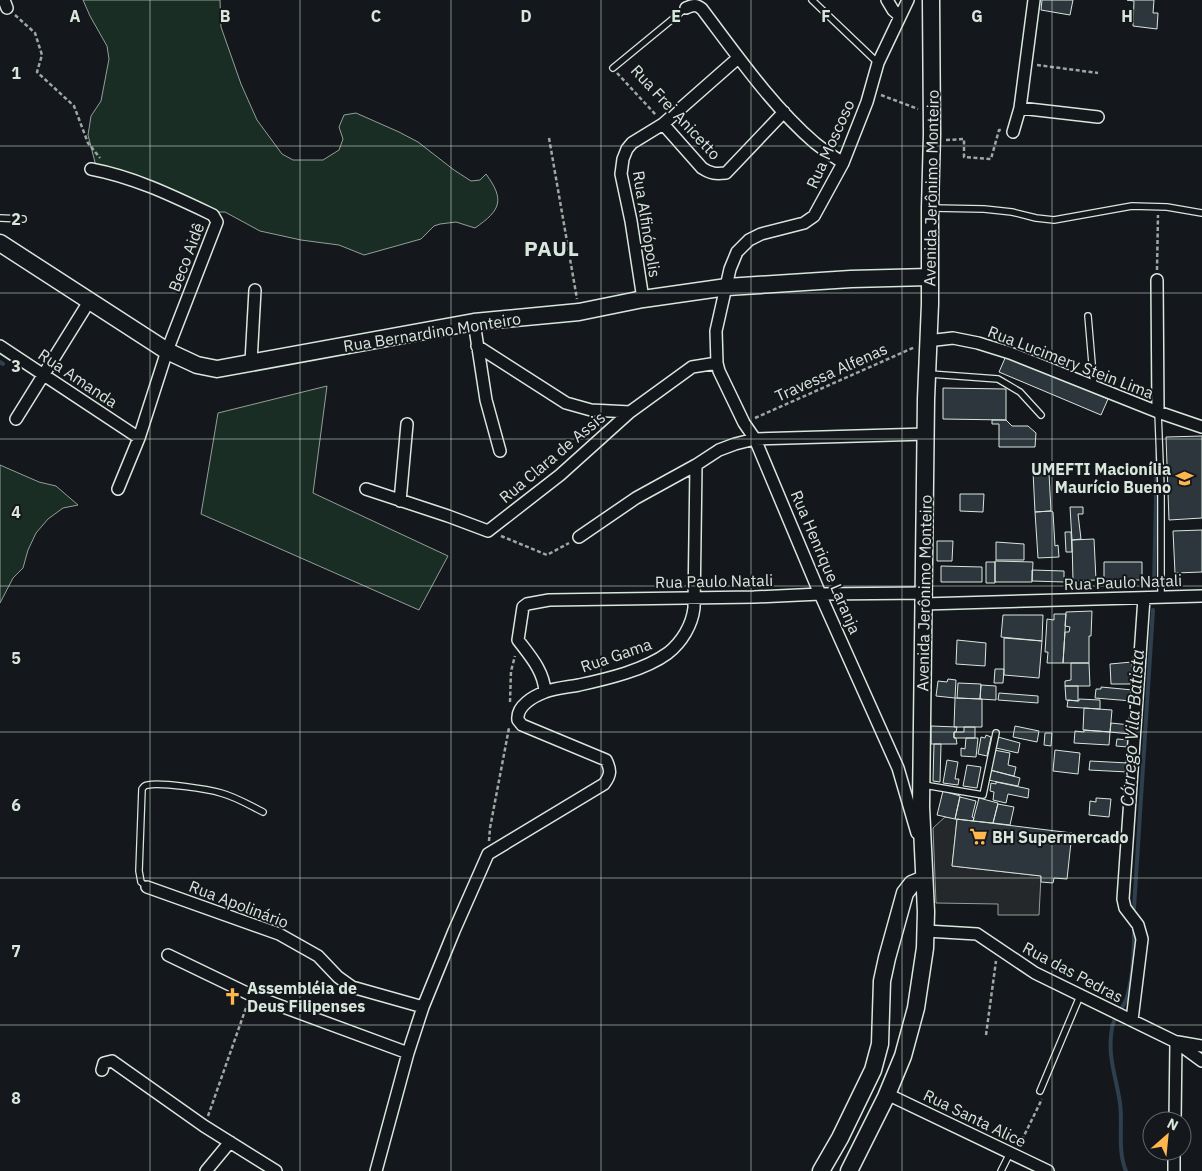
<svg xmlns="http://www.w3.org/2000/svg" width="1202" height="1171" font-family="'IBM Plex Sans',sans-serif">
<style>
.green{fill:#1a2d24;stroke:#939e99}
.parking{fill:#24282b;stroke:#939e99}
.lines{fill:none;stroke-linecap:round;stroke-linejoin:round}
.stream{stroke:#2f3f4d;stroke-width:4}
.building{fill:#2c363c;stroke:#d8e6dc}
.lane-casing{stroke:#d8e6dc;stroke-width:8}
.street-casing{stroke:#d8e6dc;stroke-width:14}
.secondary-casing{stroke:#d8e6dc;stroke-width:19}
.path{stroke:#9da8a2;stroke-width:2.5;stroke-dasharray:4 2.5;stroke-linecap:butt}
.lane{stroke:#14181c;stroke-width:5.5}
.street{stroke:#14181c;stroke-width:11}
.secondary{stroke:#14181c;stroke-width:16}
.grid{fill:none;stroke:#d8e6dc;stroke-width:1;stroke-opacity:0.55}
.labels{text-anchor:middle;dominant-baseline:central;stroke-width:4;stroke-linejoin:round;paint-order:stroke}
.street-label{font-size:16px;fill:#d8e6dc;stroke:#14181c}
.poi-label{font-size:16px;font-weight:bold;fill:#d8e6dc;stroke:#14181c;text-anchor:start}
.water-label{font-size:18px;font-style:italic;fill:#d8e6dc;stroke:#14181c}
.district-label{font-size:21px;font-weight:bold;letter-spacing:1px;fill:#d8e6dc;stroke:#14181c}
.grid-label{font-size:16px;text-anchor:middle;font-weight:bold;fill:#d8e6dc;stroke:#14181c;stroke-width:4;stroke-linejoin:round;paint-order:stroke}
</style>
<rect width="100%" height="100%" fill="#14181c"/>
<path class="green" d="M83 0H220L221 27 241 84 257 120 282 154 293 160H323L339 150 343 139 339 127 344 115 356 113 399 132 418 142 454 170 471 181 480 180 486 174C505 200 501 210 475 228L456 222 440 224 434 226 421 239 364 255 339 245 301 240 260 231 225 212H211L103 176 97 170 88 135 91 116 101 101 109 59 107 46 90 16Z
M327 386 313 493 448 556 419 610 201 514 218 413Z
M0 465 39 482 56 486 78 505 63 508 48 519 36 533 28 550 23 568 13 578 0 603Z"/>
<path class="parking" d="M945 817 957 819 952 866 1041 876 1039 915H998V904L936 903 933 828Z"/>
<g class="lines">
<path class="stream" d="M0 362 3 364
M1154 587 1157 450
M1134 908 1153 610
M1126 1171C1117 1150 1123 1125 1120 1103 1116 1076 1107 1056 1112 1028 1114 1016 1124 1008 1127 997 1133 976 1134 955 1134 933"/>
</g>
<path class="building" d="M1042 0H1073L1070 15 1041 10Z
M1127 0H1154L1153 13H1158L1157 29 1133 26 1134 1Z
M1006 356 1108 399 1101 415 999 372Z
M943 388 1006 389V420L943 419Z
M992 420H1006L1012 426H1028L1036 433 1035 447H999V424H992Z
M1202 436V518L1169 520 1166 437Z
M1033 471 1049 473 1051 511 1035 512Z
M960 494H984L983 512 960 511Z
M1070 507H1083V514H1078L1081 539 1072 540Z
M1051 511 1053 512 1055 546 1058 545 1059 557 1038 558 1035 512Z
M1202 530V572L1175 573 1173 531Z
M1065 532H1071L1072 552H1066Z
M1094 539 1096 580 1073 581 1072 540Z
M937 541H953L952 561H937Z
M996 542 1024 544V560H996Z
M995 561 1033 562 1032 582H995Z
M986 562H995V583H986Z
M1104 562H1142V580H1128L1129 584H1123V580H1104Z
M941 566 982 567V582H941Z
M1032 570 1064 571V582L1032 581Z
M1092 611 1091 636H1089V663H1063L1065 632H1069L1070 627 1065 626 1066 612Z
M1054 614H1066L1063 663H1047L1048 652H1045L1047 619 1054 620Z
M1003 615H1043L1042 641 1001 637Z
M1004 638 1042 641 1039 678 1004 675Z
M957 640 986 643 985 666 956 664Z
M1132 662 1133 684H1111L1110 664Z
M1071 663H1089L1090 686H1065V681L1071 680Z
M995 669H1004L1003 683H994Z
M948 679 956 680 955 698 936 696 938 681 947 682Z
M958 683 981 684 980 699 957 698Z
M981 685 996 686V700L980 699Z
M1065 686H1078V701L1066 700Z
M1101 687 1133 690 1132 701 1095 698 1096 689H1101Z
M999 693 1038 696V703L998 700Z
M955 698 982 699V727H954Z
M1079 699 1100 700V709L1067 707 1068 700 1079 701Z
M1084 708 1112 710 1110 732 1083 730Z
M1111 723 1130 725V734L1110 732Z
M931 726 957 727 956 732H954V738H956L957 744H931Z
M1015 726 1039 731 1037 742 1013 737Z
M964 727H975V738H954V732H964Z
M1084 730 1110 732 1109 745 1074 743 1075 731 1084 732Z
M1045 733H1052L1051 746 1044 745Z
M986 735 991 737 987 756 978 754 981 737 985 738Z
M998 737 1020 743 1018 753 996 748Z
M966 738H978L976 757 961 756V748L965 749Z
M1117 739 1129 740 1128 747 1116 746Z
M934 744H941L940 782 933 781Z
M994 750 1010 753 1008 765 1016 767 1014 776 990 770Z
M1055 750 1080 753 1078 774 1053 771Z
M947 760 958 762 955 779H959L958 785 943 783Z
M1090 761 1128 763V772L1089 770Z
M967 765 981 767 977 788 963 786Z
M990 770 1020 778 1018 786 988 780Z
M996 782 1029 789 1028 798 1008 794 1006 803 993 800 994 792 990 791 991 783 996 784Z
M943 791 960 796 955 819 937 815Z
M960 797 976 801 972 817 974 818 973 821 955 819Z
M979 798 998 803 993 823 973 821Z
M1096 798 1111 799 1109 817 1089 815 1090 801 1096 802Z
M998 804 1014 807 1010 825 993 823Z
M957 819 1072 833 1067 879 1054 878 1053 883 1041 882V876L952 866Z"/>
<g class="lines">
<defs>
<path id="lane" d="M812 0 878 63
M613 68 686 8
M932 208 984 209 1012 212 1036 218 1054 220 1132 206 1167 207 1202 213
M0 218 23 219
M1088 316 1094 387
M930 374 998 379 1020 392 1041 415
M1158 412 1161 488V597
M924 785 983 795 996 733
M147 887 141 882 139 871 142 789C144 787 144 785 148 785 160 782 208 789 221 793 236 797 249 805 263 812
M1040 1091 1080 996
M1001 1171 1010 1153"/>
<path id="street" d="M4 0 7 8
M887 0 893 10 900 16
M908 0 878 63 867 102 843 163 814 216 804 223 761 234 749 240 737 252 730 269 716 331 717 363 719 371 744 423 755 439 820 594 898 768 917 833
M686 8C693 5 696 4 702 9 736 54 772 106 815 143 824 150 834 157 843 163
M1020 108 1034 0
M663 124 702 168C711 174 716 174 726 173L784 112
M1013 132 1020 108 1098 117
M91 169C134 177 173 196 213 215L217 222 167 351 139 438 118 489
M1157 280 1158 412
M643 299 631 221 621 174 623 159 627 149 632 143 663 124 738 58
M474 322 486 400 500 451
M927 341 953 338 978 343 1010 353 1158 412 1202 427
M0 346 139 438
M477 346 566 403 591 410 630 412
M251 362 255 290
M16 419 90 300
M366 489 448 516 488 531 560 475 630 412 692 367 717 363
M400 501 407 424
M579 537 636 498 696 465 719 450 735 444 755 439 926 434
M924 604 1202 596
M545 692C544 671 530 656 518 640L523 607 527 604 549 600 754 597 820 594 925 593
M147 887 279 934 318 956 338 977 352 987 423 1007
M926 931 977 934 1035 973 1176 1042 1202 1061
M168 955 251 995 408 1053
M1132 1020 1142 939 1138 925 1125 908 1123 899 1144 598
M1178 1042 1202 1046
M102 1070 104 1063 112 1061 204 1126 276 1171
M887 1094 1048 1171
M1175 1121 1176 1042
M206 1171 230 1142
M376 1171 408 1053 423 1007 454 931 488 854 604 784C611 775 611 770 606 760L522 725 518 720C516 706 534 696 545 692 555 688 568 687 579 685 607 679 645 670 668 653 682 642 692 625 694 608L696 465
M1174 1171V1151"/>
<path id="secondary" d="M0 243 167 351 197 365 217 369 474 322 579 312 643 299 727 287 851 279 929 277
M821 1171 840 1138 873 1070 880 1044 882 981 887 958 905 893 912 884 924 879
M849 1171 886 1097 903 1056 916 1008 925 948 926 912 921 807 926 399 930 304V208L932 134 931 0"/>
</defs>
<use href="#lane" class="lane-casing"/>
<use href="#street" class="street-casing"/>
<use href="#secondary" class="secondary-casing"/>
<path class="path" d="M15 15 35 33 42 55 37 72 74 106 88 143 100 158
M1037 65 1098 73
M617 73 656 115
M881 95 918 109
M549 138 577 299
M946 140 964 139V157L991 159 999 130H1003
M1157 270 1158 215
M755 418 915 347
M501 536 547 555 569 543
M510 702 511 671 515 656
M489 841 490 828 509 728
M986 1035 996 961
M208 1116 247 1005
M1019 1146 1042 1099"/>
<use href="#lane" class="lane"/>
<use href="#street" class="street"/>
<use href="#secondary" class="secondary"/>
</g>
<path class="grid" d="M150 0V1171M300 0V1171M451 0V1171M601 0V1171M751 0V1171M902 0V1171M1052 0V1171M0 146H1202M0 293H1202M0 439H1202M0 586H1202M0 732H1202M0 878H1202M0 1025H1202"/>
<defs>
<symbol id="school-bare" viewBox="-9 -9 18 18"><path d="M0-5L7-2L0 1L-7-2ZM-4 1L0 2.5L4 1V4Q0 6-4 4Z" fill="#ffb74d" stroke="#14181c" stroke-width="2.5" paint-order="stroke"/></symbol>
<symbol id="supermarket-bare" viewBox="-9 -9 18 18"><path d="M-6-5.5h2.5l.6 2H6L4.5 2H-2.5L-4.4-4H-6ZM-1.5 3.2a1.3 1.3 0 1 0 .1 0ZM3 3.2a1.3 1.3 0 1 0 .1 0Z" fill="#ffb74d" stroke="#14181c" stroke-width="2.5" paint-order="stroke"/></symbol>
<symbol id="church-bare" viewBox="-9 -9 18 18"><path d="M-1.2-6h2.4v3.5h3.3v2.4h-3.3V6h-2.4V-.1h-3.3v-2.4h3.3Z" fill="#ffb74d" stroke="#14181c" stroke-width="2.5" paint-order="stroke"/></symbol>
</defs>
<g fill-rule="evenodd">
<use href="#school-bare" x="1172" y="466" width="25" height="25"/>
<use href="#supermarket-bare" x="966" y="824" width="25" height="25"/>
<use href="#church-bare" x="220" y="984" width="25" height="25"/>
</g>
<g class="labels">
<g class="street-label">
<text transform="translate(676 112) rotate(47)">Rua Frei Anicetto</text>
<text transform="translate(830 144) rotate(-66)">Rua Moscoso</text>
<text transform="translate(931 188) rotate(-89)">Avenida Jerônimo Monteiro</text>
<text transform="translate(647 224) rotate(81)">Rua Alfinópolis</text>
<text transform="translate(186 257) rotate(-69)">Beco Aidê</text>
<text transform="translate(432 332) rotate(-9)">Rua Bernardino Monteiro</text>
<text transform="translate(1071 362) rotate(21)">Rua Lucimery Stein Lima</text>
<text transform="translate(831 372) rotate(-24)">Travessa Alfenas</text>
<text transform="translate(78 378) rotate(34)">Rua Amanda</text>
<text transform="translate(552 457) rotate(-40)">Rua Clara de Assis</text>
<text transform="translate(826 562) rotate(67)">Rua Henrique Laranja</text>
<text transform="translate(714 581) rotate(-1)">Rua Paulo Natali</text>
<text transform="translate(1123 582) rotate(-2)">Rua Paulo Natali</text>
<text transform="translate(924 593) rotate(-89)">Avenida Jerônimo Monteiro</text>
<text transform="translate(616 655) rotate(-19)">Rua Gama</text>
<text transform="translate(239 904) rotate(21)">Rua Apolinário</text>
<text transform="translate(1073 972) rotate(28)">Rua das Pedras</text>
<text transform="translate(975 1118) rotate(26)">Rua Santa Alice</text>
</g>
<g class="poi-label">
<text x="1171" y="469" text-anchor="end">UMEFTI Macionília<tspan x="1171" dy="18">Maurício Bueno</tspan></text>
<text x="992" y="837">BH Supermercado</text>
<text x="247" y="988">Assembléia de<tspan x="247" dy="18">Deus Filipenses</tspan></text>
</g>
<g class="water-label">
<text transform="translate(1132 728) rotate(-86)">Córrego Vila Batista</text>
</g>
<g class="district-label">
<text x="552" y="248">PAUL</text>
</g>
</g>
<g class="grid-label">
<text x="75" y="22">A</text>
<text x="225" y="22">B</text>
<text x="376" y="22">C</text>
<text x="526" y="22">D</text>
<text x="676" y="22">E</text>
<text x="826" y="22">F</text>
<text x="977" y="22">G</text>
<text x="1127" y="22">H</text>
<text x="16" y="79">1</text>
<text x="16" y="225">2</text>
<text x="16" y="372">3</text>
<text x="16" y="518">4</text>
<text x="16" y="664">5</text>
<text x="16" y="811">6</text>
<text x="16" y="957">7</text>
<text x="16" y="1104">8</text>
</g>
<g transform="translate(1167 1136) rotate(27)"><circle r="24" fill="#14181c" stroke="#626a69"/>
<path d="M0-4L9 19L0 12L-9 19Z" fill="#ffb74d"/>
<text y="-8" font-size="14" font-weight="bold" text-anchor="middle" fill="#d8e6dc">N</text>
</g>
</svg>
